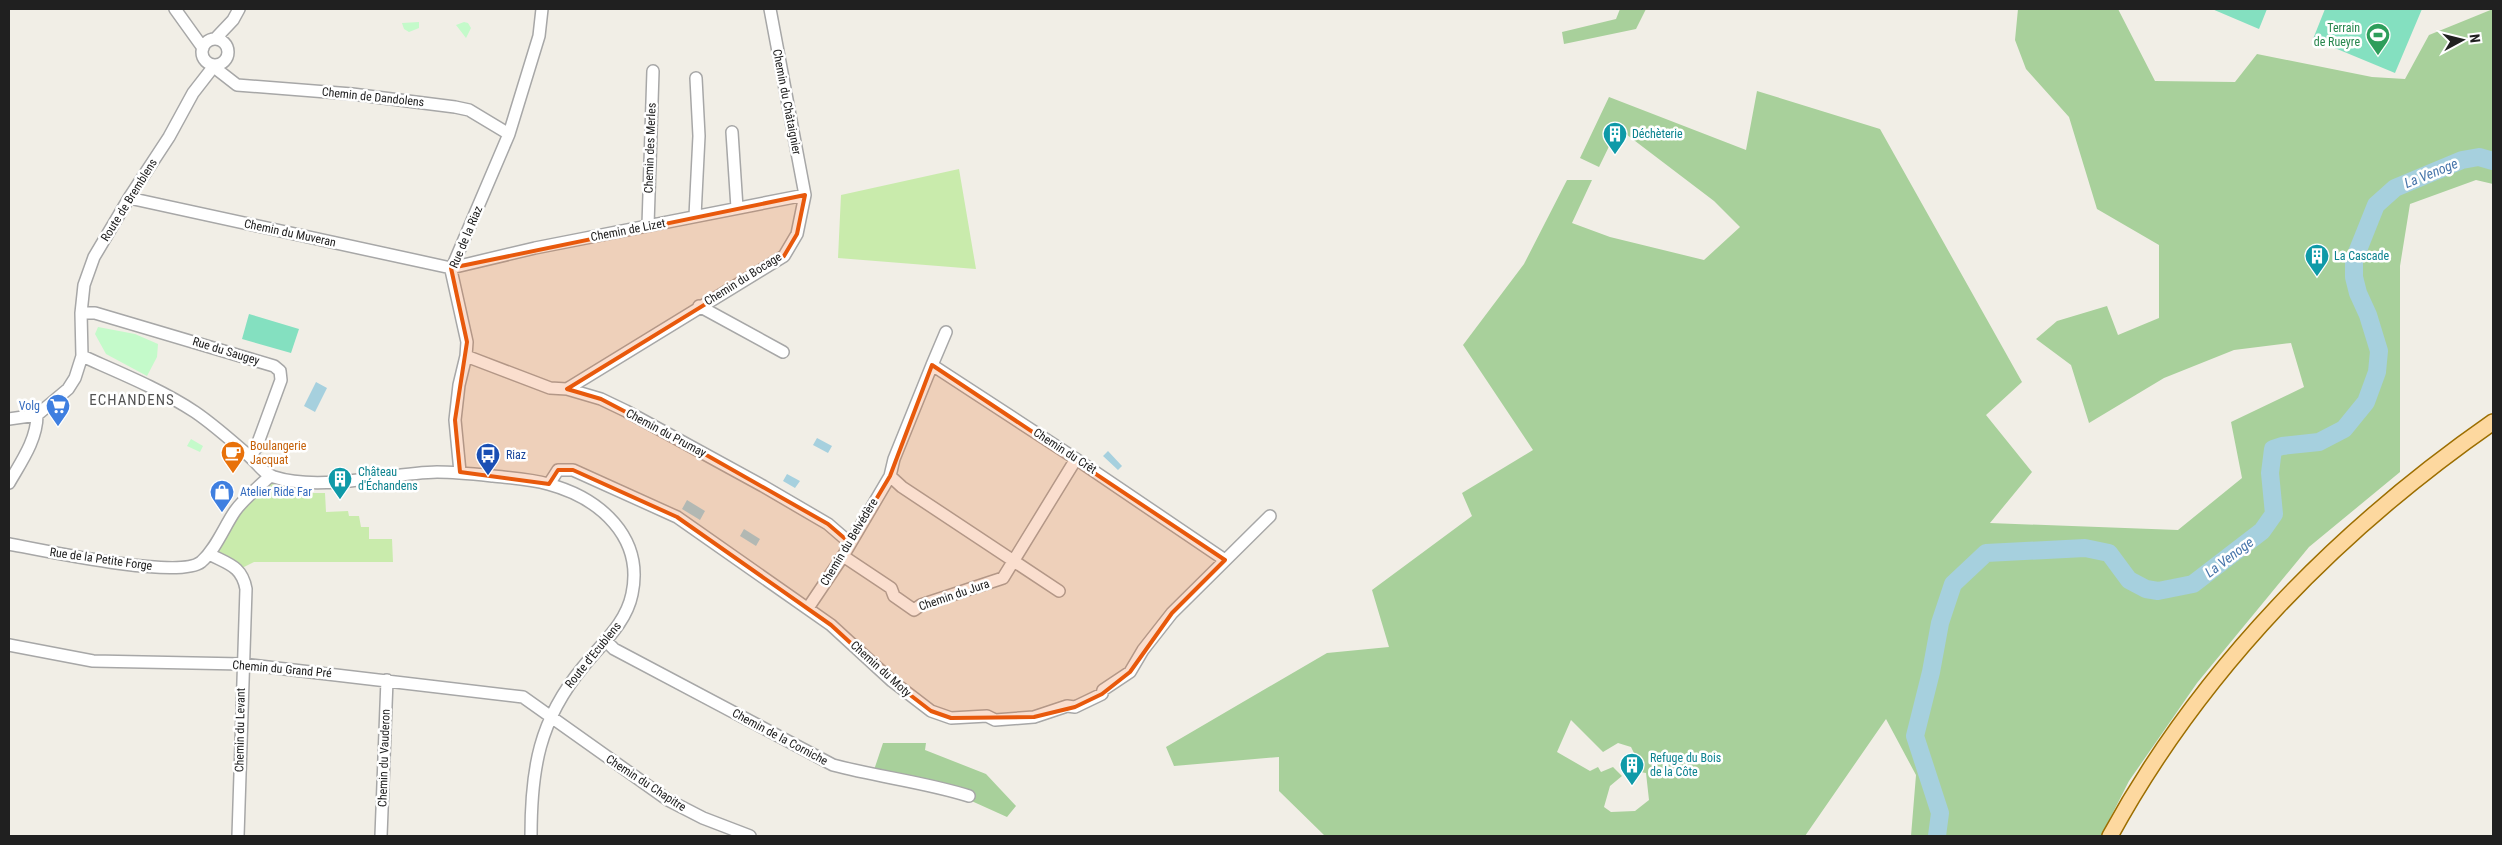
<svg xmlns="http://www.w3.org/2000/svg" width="2502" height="845" font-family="'Roboto Condensed',sans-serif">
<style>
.grass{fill:#c9ebac}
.forest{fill:#a8d09b;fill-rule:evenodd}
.park{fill:#c4faca}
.pitch{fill:#84e0c0}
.water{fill:#a6d0de}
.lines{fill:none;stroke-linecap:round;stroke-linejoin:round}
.river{stroke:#a6d0de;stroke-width:18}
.minor-casing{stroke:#a7a7a7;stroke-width:14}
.major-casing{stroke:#9c6e00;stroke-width:18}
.minor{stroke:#fff;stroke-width:11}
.major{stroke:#fdd89f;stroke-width:15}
.marked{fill:#e8590c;fill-opacity:0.2;stroke:#e8590c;stroke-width:4;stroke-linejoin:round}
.labels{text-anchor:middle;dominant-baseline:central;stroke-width:5;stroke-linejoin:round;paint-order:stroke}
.leisure-label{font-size:12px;fill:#27864d;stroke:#fff;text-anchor:end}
.street-label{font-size:12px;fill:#202020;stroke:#fff}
.culture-label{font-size:12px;fill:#0d838f;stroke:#fff;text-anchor:start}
.shop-label{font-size:12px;fill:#366cbe;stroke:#fff;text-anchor:end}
.food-label{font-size:12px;fill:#c56008;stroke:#fff;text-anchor:start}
.transit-label{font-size:12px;fill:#164399;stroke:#fff;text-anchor:start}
.water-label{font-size:14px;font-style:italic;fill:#4775aa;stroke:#fff}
.quarter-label{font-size:15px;letter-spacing:1px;fill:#535353;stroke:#fff}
</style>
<rect width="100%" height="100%" fill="#f1eee6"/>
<path class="grass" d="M959 169 976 269 838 258 841 195Z
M273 483 312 486V493H325L326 512 348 511 349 516H359L361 527H369V539H392L393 562H254L238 570 213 553 239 511Z"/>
<path class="forest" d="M1620 9H1646L1636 29 1564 44 1562 32 1616 19Z
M2018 9H2118L2155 81 2235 82 2257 54 2372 77 2405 79 2429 35 2493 9V184L2476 180 2410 204 2400 266V472L2309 547 2197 683 2129 781 2101 836H1911L1916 775 1886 719 1805 836H1325L1279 791V757L1174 766 1166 747 1327 653 1389 647 1372 590 1472 516 1462 493 1533 450 1463 345 1524 264 1567 180H1592L1572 223 1610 237 1704 260 1740 227 1714 201 1618 128 1599 167 1580 158 1609 97 1746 150 1757 91 1880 129 2022 382 1986 415 2032 472 1990 523 2178 530 2242 478 2231 422 2304 387 2291 343 2234 350 2164 378 2089 423 2071 365 2036 339 2057 321 2107 306 2118 335 2159 318V245L2097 209 2069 117 2026 69 2015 40ZM1571 720 1603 752 1618 743 1631 747 1637 759 1634 771 1646 773 1649 800 1635 811 1611 812 1604 807 1610 786 1622 776 1613 767 1601 772 1598 767 1590 771 1557 752Z
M883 743H926L925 750 986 774 1016 806 1007 817 956 794 873 773Z"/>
<path class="park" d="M419 22V28L409 32 404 29 402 23Z
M464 22 468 23 471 28 466 38 456 25Z
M98 327 135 334 158 344 157 357 147 376 106 354 95 334Z
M191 439 203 446 200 452 187 446Z"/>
<path class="pitch" d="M2212 9H2267L2259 29Z
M2325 9H2422L2395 73 2313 39Z
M249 314 299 329 291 353 242 339Z"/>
<path class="water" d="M316 382 327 388 315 412 304 406Z
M817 438 832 446 828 453 813 445Z
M1108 451 1122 466 1118 470 1103 456Z
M787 474 800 481 795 488 783 481Z
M687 500 705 511 700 520 682 509Z
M744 529 760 539 756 546 740 536Z"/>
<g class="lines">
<path class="river" d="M1937 836 1940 813 1915 736 1931 672 1940 623 1953 584 1986 553 2085 548 2109 553 2129 580 2146 589 2158 591 2193 584 2262 531 2274 514 2270 473 2273 449 2282 446 2319 442 2344 429 2366 402 2377 372 2379 351 2368 315 2358 293 2354 277V260L2376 205 2395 188 2462 160 2479 157 2493 161"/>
<defs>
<path id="minor" d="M175 9 203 48
M202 52a13 13 0 1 1 26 0a13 13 0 1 1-26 0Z
M215 39 233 20 239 9
M217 66 219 71 237 85 352 94 455 107 469 110 509 134
M732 132 737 208
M129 198 451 268 535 248 805 195
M695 216 699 136 696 78
M648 225 653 71
M699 306 783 352
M81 313H95L274 366 280 371 281 380 256 448 250 457
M946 332 932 365 1076 459 1225 560
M82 356C120 373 160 389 195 412 214 425 232 441 249 456 257 463 264 474 274 477 320 492 389 473 437 472 456 472 474 474 493 476 511 478 531 479 548 484 600 498 644 537 632 594 626 624 601 644 583 667 539 720 531 769 531 836
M466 356 550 388 567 389 601 399 626 411 763 486 828 524 850 543
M567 389 784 256 797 234 805 195 770 9
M9 419 37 415 68 389 75 378 82 356 81 313 84 285 94 257 129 198 169 137 193 93 214 66
M460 472 455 420 459 385 466 356 467 342 451 270 509 134 539 36 542 9
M890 476 902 487 1059 591
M9 483C21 462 37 440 37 415
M549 484 558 470H573L677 517 831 625 892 681 931 711 951 718 987 716 995 720 1034 717 1067 706 1075 707 1102 694 1103 690 1130 672 1143 650 1172 613 1270 516
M9 544C41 550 179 580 201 562 216 549 224 527 235 511 244 498 259 487 270 476
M209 554C228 564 242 566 246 589L238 836
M843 556 891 588 894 596 914 610 921 605 1003 578 1076 459
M808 608 843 556 890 476 894 459 932 365
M606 641 614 649 833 765C878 777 925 782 969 796
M9 645 93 661 242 664 523 697 668 800 703 818 750 836
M381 836 387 680"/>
<path id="major" d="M2110 836C2201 669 2338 530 2493 422"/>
</defs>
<use href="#minor" class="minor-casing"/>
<use href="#major" class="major-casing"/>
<use href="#minor" class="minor"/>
<use href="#major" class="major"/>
</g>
<path class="marked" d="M805 195 797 234 784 256 567 389 601 399 687 444 828 524 850 543 890 476 932 365 1225 560 1172 613 1130 672 1102 694 1075 707 1034 717 951 718 931 711 892 681 831 625 677 517 573 470H558L549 484 460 472 455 420 467 342 451 268Z"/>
<defs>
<symbol id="stadium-pin" viewBox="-11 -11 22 30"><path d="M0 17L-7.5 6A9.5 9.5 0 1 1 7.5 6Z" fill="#2e9e5b" stroke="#fff"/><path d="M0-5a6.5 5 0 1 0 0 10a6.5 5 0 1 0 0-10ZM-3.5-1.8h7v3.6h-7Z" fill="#fff"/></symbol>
<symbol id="building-pin" viewBox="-11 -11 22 30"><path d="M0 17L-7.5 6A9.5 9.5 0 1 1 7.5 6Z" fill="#0f9aa8" stroke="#fff"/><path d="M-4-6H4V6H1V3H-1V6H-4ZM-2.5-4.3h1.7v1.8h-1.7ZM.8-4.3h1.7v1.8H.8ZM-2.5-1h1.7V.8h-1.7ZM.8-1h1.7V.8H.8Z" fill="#fff"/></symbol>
<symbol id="supermarket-pin" viewBox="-11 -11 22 30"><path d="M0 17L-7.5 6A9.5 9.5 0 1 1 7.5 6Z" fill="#3f7fe0" stroke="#fff"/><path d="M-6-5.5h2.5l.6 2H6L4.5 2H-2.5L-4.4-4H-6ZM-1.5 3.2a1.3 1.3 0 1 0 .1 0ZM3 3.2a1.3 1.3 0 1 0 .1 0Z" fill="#fff"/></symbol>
<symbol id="cafe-pin" viewBox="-11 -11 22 30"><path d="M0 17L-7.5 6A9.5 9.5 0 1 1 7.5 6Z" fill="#e8710a" stroke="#fff"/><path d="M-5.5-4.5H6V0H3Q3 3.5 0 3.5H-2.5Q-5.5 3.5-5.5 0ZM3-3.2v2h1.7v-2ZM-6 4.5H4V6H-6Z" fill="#fff"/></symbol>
<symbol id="bus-pin" viewBox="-11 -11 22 30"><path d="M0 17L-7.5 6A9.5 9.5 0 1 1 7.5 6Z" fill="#1a4fb4" stroke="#fff"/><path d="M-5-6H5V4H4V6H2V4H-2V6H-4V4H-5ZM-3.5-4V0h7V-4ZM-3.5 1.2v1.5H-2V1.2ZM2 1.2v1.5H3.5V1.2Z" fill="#fff"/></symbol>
<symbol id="shop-pin" viewBox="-11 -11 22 30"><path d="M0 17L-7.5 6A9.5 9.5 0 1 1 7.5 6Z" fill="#3f7fe0" stroke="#fff"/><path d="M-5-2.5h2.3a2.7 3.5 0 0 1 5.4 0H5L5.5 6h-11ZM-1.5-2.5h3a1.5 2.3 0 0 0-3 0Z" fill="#fff"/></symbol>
</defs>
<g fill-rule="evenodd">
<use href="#stadium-pin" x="2364" y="21" width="28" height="38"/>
<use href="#building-pin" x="1601" y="120" width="28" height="38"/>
<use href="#building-pin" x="2303" y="242" width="28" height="38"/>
<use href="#supermarket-pin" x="44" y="392" width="28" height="38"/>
<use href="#cafe-pin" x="219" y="439" width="28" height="38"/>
<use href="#bus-pin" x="474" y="441" width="28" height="38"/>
<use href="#building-pin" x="326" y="465" width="28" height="38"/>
<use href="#shop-pin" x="208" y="478" width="28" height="38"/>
<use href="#building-pin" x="1618" y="751" width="28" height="38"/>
</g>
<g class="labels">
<g class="leisure-label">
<text x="2360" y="28">Terrain<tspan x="2360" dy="14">de Rueyre</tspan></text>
</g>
<g class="street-label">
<text transform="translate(373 97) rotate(6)">Chemin de Dandolens</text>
<text transform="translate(787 102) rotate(79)">Chemin du Châtaignier</text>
<text transform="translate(650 148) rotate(-88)">Chemin des Merles</text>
<text transform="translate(129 200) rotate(-58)">Route de Bremblens</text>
<text transform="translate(628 230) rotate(-11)">Chemin de Lizet</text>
<text transform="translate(290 233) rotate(12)">Chemin du Muveran</text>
<text transform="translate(466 237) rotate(-67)">Rue de la Riaz</text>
<text transform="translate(743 279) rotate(-32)">Chemin du Bocage</text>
<text transform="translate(226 351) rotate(17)">Rue du Saugey</text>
<text transform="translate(666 433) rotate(28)">Chemin du Prumay</text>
<text transform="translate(1065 451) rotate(33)">Chemin du Crêt</text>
<text transform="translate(849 542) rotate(-59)">Chemin du Belvédère</text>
<text transform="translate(101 559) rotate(8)">Rue de la Petite Forge</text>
<text transform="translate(954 595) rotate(-19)">Chemin du Jura</text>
<text transform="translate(593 655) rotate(-51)">Route d'Ecublens</text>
<text transform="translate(282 669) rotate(5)">Chemin du Grand Pré</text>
<text transform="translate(881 669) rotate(42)">Chemin du Moty</text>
<text transform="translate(240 730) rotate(-89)">Chemin du Levant</text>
<text transform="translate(780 737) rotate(28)">Chemin de la Corniche</text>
<text transform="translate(384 758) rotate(-88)">Chemin du Vauderon</text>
<text transform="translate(646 783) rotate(33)">Chemin du Chapitre</text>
</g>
<g class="culture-label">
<text x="1632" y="134">Déchèterie</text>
<text x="2334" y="256">La Cascade</text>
<text x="358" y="472">Château<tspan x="358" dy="14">d'Échandens</tspan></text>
<text x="1650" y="758">Refuge du Bois<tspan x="1650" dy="14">de la Côte</tspan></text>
</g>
<g class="shop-label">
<text x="40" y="406">Volg</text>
<text x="240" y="492" text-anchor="start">Atelier Ride Far</text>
</g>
<g class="food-label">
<text x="250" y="446">Boulangerie<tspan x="250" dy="14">Jacquat</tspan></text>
</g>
<g class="transit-label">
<text x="506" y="455">Riaz</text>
</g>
<g class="water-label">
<text transform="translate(2431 173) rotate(-22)">La Venoge</text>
<text transform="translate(2229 557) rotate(-37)">La Venoge</text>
</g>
<g class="quarter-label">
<text x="132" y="400">ECHANDENS</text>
</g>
</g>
<rect width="2502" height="845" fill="none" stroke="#202020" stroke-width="20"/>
<g transform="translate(2462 40) rotate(83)" stroke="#ffffff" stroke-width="4" paint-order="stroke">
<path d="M0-4L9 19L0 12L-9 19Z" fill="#202020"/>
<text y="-8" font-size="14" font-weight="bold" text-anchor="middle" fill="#202020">N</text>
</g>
</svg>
